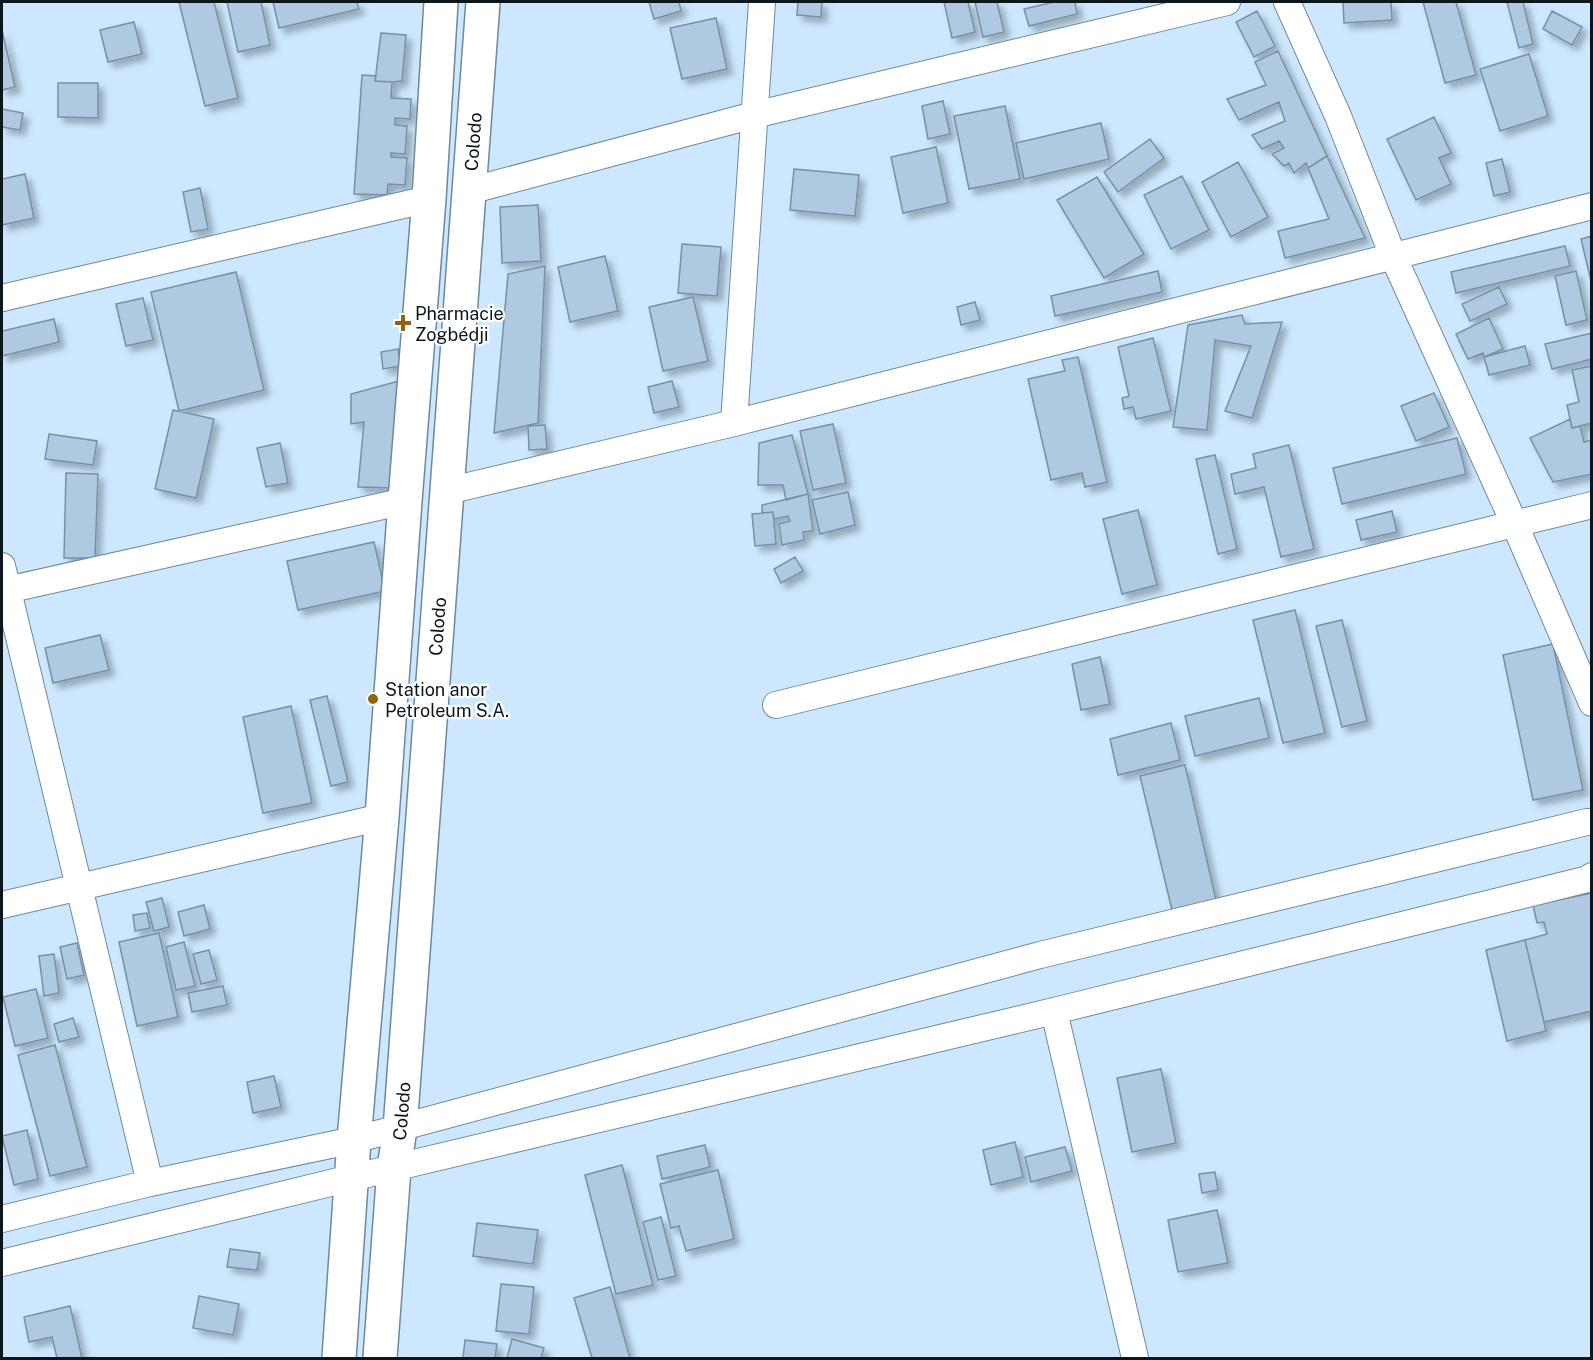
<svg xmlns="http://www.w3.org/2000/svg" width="1593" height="1360" font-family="'Public Sans',sans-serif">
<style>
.building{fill:#afcae0;stroke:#7690a4;stroke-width:1.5;filter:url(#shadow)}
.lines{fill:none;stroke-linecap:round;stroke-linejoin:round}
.minor-casing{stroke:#6f889c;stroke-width:28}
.primary-casing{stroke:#6f889c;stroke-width:36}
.minor{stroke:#fff;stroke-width:26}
.primary{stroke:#fff;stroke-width:33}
.poi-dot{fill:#926210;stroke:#fff;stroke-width:2}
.labels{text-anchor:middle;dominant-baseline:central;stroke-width:4.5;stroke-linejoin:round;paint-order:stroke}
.street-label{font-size:18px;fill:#0c161d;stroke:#fff}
.poi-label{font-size:18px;fill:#0c161d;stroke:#fff;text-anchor:start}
</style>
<defs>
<filter id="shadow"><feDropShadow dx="5.5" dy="5.5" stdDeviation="3" flood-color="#0004"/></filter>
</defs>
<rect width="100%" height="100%" fill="#cde8fe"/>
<path class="building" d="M179 2H214L238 98 205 106Z
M227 2H261L270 45 238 52Z
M273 2H357L359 9 279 28Z
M649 2H679L681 11 654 19Z
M798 2H822L821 17 797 15Z
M944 2H968L975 32 952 38Z
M975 2H997L1004 32 983 37Z
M1054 2H1075L1077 14 1029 26 1024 9Z
M1343 2H1391L1392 20 1344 23Z
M1423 2H1456L1476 75 1445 83Z
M1507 2H1523L1533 44 1519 48Z
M1257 11 1275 46 1254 57 1236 22Z
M1552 11 1582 27 1572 45 1543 29Z
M716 18 727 69 682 79 670 28Z
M134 22 142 54 108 62 100 30Z
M2 30 15 87 2 90Z
M381 33 406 35 402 81 392 82 375 81Z
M1278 51 1327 156 1308 168 1306 163 1294 173 1289 163 1284 166 1272 154 1284 148 1279 141 1262 149 1252 135 1285 121 1279 102 1239 120 1227 99 1266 85 1255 62Z
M1529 54 1548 116 1500 131 1480 69Z
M362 75 376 76 375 81 392 82 391 98 411 99 410 119 395 118V125L407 126 405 154 391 153V157L407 158 405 185 388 184 387 195 354 194Z
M58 83H98V118L58 117Z
M943 101 950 134 928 139 922 106Z
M1005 106 1020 179 969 189 954 116Z
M2 109 23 113 20 130 2 127Z
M1434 117 1451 153 1439 158 1451 184 1416 200 1387 139Z
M1101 123 1109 159 1024 179 1016 143Z
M1150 139 1164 158 1118 192 1104 172Z
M936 147 948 203 903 213 891 157Z
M1327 156 1365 238 1285 258 1278 231 1329 219 1308 168Z
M1502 159 1510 192 1494 196 1486 163Z
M1238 162 1268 217 1231 237 1202 182Z
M794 169 859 175 855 216 790 210Z
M25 174 34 218 2 225V179Z
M1182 176 1209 230 1171 249 1144 195Z
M1097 177 1144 254 1104 278 1057 200Z
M200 188 208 229 191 232 183 192Z
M538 205 541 261 502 263 500 207Z
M1592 236V285L1581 239Z
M682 244 721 247 717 296 678 293Z
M1565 246 1570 266 1456 293 1451 272Z
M605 256 618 311 570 322 558 267Z
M545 266 538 423 494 433 508 274Z
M1158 271 1162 292 1055 316 1051 296Z
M1576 271 1587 320 1566 325 1555 276Z
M236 272 264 390 179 411 151 292Z
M1499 287 1507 304 1470 321 1462 304Z
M693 297 708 361 663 371 649 307Z
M143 298 153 340 126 346 116 304Z
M975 302 980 320 961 325 957 307Z
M1242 315 1245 324 1282 322 1252 418 1225 411 1251 346 1215 340 1207 430 1173 427 1188 325Z
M1489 318 1503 349 1484 357 1483 353 1468 359 1456 334Z
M54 319 59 342 2 356V331Z
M1592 333V359L1552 369 1545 344Z
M1153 338 1171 411 1136 419 1133 407 1124 409 1122 398 1129 396 1118 347Z
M1525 346 1530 365 1489 375 1484 357Z
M398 349 401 366 383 369 381 352Z
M1078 357 1107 482 1085 487 1082 473 1051 480 1028 379 1065 371 1062 360Z
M1592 366V423L1572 428 1567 405 1579 402 1572 370Z
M406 379 394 488 358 487 364 422 351 424V394Z
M672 381 679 407 654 413 648 387Z
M1434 393 1449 427 1416 441 1401 406Z
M173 410 214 419 196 498 155 489Z
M1570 419 1572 428 1580 426 1584 442 1592 440V474L1553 482 1530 438Z
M833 424 846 483 813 490 800 431Z
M545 425 547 449 529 450 528 426Z
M49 434 97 441 93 465 45 459Z
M792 435 808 494 786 500 783 485H758L759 443Z
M1457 438 1466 474 1342 504 1333 468Z
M280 443 288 483 266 487 257 448Z
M1289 445 1314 549 1281 557 1264 487 1235 494 1231 474 1256 468 1253 454Z
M1215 455 1237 549 1218 554 1196 459Z
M66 473 98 474 95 558H64Z
M848 492 855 525 820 534 812 500Z
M808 494 813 531 803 532 804 540 782 545 779 524 790 521 788 516 774 519 773 512 762 513V505Z
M1138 510 1157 585 1122 594 1103 519Z
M1392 511 1397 532 1361 540 1356 520Z
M773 512 776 544 755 546 752 514Z
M374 542 385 591 298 610 287 561Z
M795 557 803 571 781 583 774 569Z
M1295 610 1325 733 1283 743 1253 620Z
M1342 620 1367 721 1342 727 1316 626Z
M100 635 109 670 53 683 45 648Z
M1553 644 1583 790 1533 800 1503 655Z
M1100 657 1110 704 1081 710 1072 664Z
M327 696 348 782 331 786 310 700Z
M1259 698 1269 738 1195 756 1185 716Z
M291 706 312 803 263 813 243 717Z
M1171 723 1180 760 1118 775 1110 739Z
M1185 765 1216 900 1172 910 1140 776Z
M1592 893V1011L1544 1022 1525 940 1547 934 1544 922 1537 923 1533 905Z
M162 898 169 927 154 931 146 902Z
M204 905 210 929 184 936 178 912Z
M147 913 150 928 135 931 133 915Z
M159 933 178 1017 137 1026 119 942Z
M1525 940 1546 1031 1507 1041 1486 950Z
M184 942 195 986 176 990 166 947Z
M77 943 84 975 67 979 60 947Z
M209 950 217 980 201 984 193 954Z
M54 954 59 993 44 996 39 956Z
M223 986 227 1005 192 1012 188 993Z
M36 989 48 1038 15 1046 3 997Z
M73 1018 79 1037 59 1042 54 1024Z
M55 1045 87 1167 50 1176 18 1055Z
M1161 1069 1176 1143 1132 1152 1117 1078Z
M274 1076 281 1107 253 1113 247 1082Z
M27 1130 38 1179 14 1185 2 1136Z
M1015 1142 1023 1177 991 1185 983 1150Z
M705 1145 710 1167 662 1179 657 1156Z
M1065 1147 1072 1171 1031 1182 1025 1157Z
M622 1165 653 1285 616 1294 585 1175Z
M718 1170 734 1239 686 1251 679 1226 671 1228 660 1184Z
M1215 1172 1218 1190 1202 1193 1199 1174Z
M1217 1210 1228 1263 1178 1272 1168 1220Z
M661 1217 676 1276 658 1280 643 1222Z
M477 1223 538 1230 533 1264 473 1256Z
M230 1249 260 1253 257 1270 227 1267Z
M501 1284 534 1287 529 1334 496 1331Z
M610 1287 630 1358H592L574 1298Z
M199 1296 239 1304 233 1335 193 1328Z
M70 1306 82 1358H57L52 1337 29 1342 24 1317Z
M512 1339 544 1348 541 1358H507Z
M465 1340 497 1344 495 1358H463Z"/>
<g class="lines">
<defs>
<path id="minor" d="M1287 2 1338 116 1393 256 1515 525 1592 703
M469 191 754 115 1227 2
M2 298 429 199
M734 423 762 2
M447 491 734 423 1592 206
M2 566 150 1183
M2 591 405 501
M776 705 1592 505
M2 905 382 817
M1054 1011 1135 1358
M2 1219 150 1183 354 1140 1040 955 1587 822H1592
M2 1263 351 1178 1054 1011 1588 879 1592 876"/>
<g id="primary">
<path d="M339 1358 354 1140 382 817 405 501 429 199 441 2"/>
<path id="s1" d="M380 1358 394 1168 400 1129 483 2"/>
</g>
</defs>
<use href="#minor" class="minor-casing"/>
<use href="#primary" class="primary-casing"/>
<use href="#minor" class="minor"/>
<use href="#primary" class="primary"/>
</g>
<g class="poi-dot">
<path d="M400 314h6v6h6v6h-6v6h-6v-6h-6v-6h6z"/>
<circle cx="373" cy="699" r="6"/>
</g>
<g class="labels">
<g class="street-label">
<text stroke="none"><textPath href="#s1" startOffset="1220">Colodo</textPath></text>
<text stroke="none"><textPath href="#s1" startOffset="734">Colodo</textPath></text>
<text stroke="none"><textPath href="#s1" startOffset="248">Colodo</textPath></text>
</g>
<g class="poi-label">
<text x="415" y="313">Pharmacie<tspan x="415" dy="21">Zogbédji</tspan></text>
<text x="385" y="689">Station anor<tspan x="385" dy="21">Petroleum S.A.</tspan></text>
</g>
</g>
<rect width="1593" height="1360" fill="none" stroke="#0c161d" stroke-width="6"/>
</svg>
